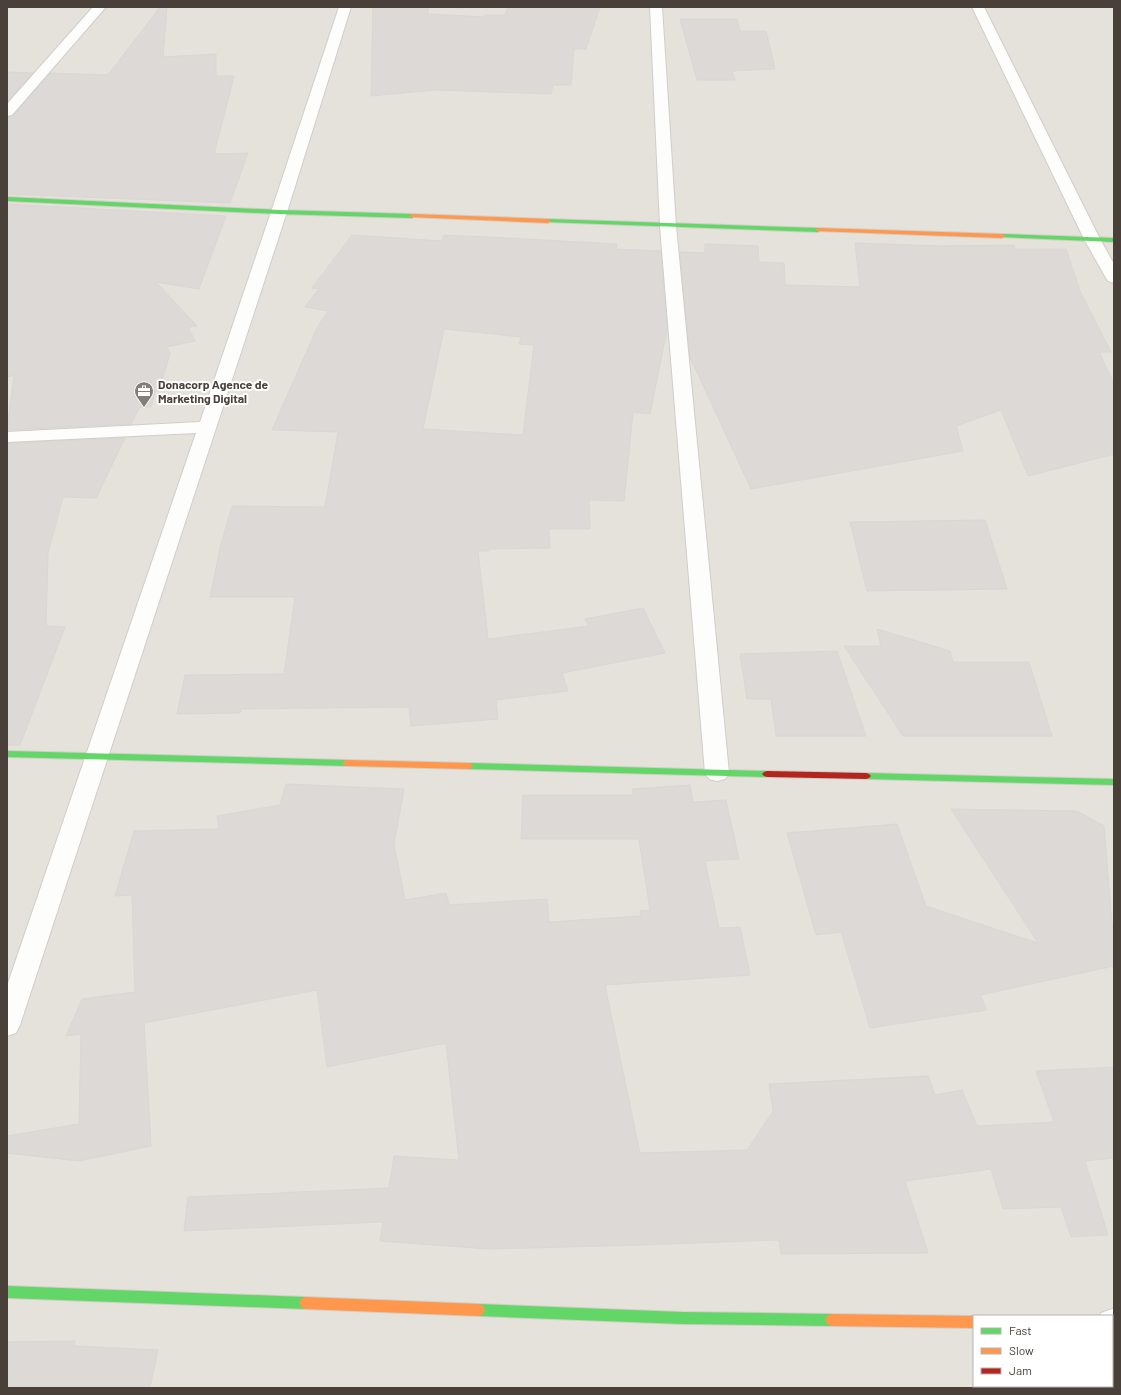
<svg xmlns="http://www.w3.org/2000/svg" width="1121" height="1395" font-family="Barlow,sans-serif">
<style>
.residential{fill:#e5e1db;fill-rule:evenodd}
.building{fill:#dcd9d6;stroke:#dad7d3;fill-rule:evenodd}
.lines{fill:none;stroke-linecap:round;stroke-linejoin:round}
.street-casing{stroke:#d0cecb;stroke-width:2}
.fast-casing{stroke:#d2cdc5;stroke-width:2}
.slow-casing{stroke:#d2cdc5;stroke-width:2}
.jam-casing{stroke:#d2cdc5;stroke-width:2}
.street{fill:#fdfdfc;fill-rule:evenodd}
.fast{fill:#63d668;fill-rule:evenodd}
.slow{fill:#ff974d;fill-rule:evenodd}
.jam{fill:#b3261e;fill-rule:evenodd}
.labels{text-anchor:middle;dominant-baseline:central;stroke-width:4;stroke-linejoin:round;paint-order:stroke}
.poi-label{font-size:12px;font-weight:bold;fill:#484039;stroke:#fff;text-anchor:start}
</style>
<rect width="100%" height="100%" fill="#f2f0ed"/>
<path class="residential" d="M7 7H1114V1388H7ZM974 1316H1112V1386H974Z"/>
<path class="building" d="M160 7H167L163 57 216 54V76H234L214 154 248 153 230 203 7 194V117L13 116 50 73 108 75Z
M373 7H428V14L484 17 485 15H505L508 7H600L586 49H574L571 85H553L551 94 435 90 371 96Z
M680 19H737L740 31H766L775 69 732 71 735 80H697Z
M7 72 33 73 7 102Z
M7 204 226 216 199 289 156 282 197 326 188 327 195 341 167 347 170 354 159 391H155L151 407H140L131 424 7 430 14 375 7 377Z
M352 235 442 241 444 235 508 238 617 244 616 249 661 251 667 330 650 414 633 412 624 501 589 500 590 529H549L550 548 489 549V551H478L488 639 589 626 585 619 643 608 665 653 562 673 568 691 496 700 498 719 411 726 409 707 241 709 240 713 177 714 185 675 284 674 295 597H210L221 544 232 506 325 507 338 432 272 430 317 328 328 311 305 307 319 289 312 288ZM444 329 521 337 519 344 534 345 523 435 423 429Z
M855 243 942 246 1014 245 1015 249H1066L1080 291 1111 352H1099L1114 384V454L1028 476 1001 410 956 426 963 451 751 489 690 357 680 252 705 253V244L758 246 759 262 784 263 785 285 860 287Z
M125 438 96 498 63 497 48 553 46 626 65 627 20 745H7V443Z
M985 520 1007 589 867 591 850 522Z
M877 629 950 651 953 662H1029L1052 736H903L844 646H881Z
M837 651 866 736H776L771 699H747L740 654Z
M286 784 404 789 394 844 405 900 446 893 449 905 547 899 549 922 641 916 640 911 650 910 639 839H521L523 795H633L632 789 690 785 693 802 726 800 739 859 705 861 719 928 740 927 750 975 605 985 640 1153 747 1150 773 1111 769 1084 928 1076 935 1095 962 1090 977 1126 1054 1122 1036 1071 1114 1067V1158L1085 1161 1108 1235 1071 1237 1061 1207 1003 1209 991 1169 905 1181 928 1253 781 1254 779 1240 643 1245 489 1249 380 1241 383 1222 184 1231 188 1197 389 1188 394 1156 459 1160 446 1043 327 1067 317 990 144 1023 151 1146 79 1161 7 1153V1136L79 1124 81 1034 66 1036 82 999 135 992 132 895 115 896 134 831 219 829 217 816 280 805Z
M951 809 1077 811 1104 826 1112 925H1114V966L980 995 987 1010 870 1028 841 932 816 935 787 833 897 824 926 906 1038 943Z
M75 1341 74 1346 158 1350 150 1388H7V1342Z"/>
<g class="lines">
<defs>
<path id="street" d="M93 7H106L12 115 7 116V104Z
M339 7H351L287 212 20 1025 16 1033 7 1036V986L196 433 7 442V432L200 422 271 212Z
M650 7H662L676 226 729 773 725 779 717 781 709 779 705 773 660 226Z
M972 7H984L1100 239 1114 264V283L1108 281 1106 278 1084 239Z
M1112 1309H1114V1339H1112V1316H1100L1101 1313Z"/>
<path id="fast" d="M7 197 279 210 412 214 415 216 412 218 279 214 7 201Z
M548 219 818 228 821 230 818 232 546 222V220Z
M1002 234 1114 238V242L1000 237 999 236Z
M7 751 347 760 350 761 352 763 350 765 347 766 7 757Z
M468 763 767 771 770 772 772 774 770 776 767 777 468 769 465 768 463 766 465 764Z
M866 773 1114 779V785L866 779 863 778 861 776 863 774Z
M7 1286 305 1297 309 1299 311 1303 309 1307 305 1309 7 1298Z
M479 1304 682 1312 831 1314 835 1316 837 1320 835 1324 831 1326 682 1324 479 1316 475 1314 473 1310 475 1306Z"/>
<path id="slow" d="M412 214 548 219 551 221 548 223 410 217 409 216Z
M818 228 1002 234 1005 236 1002 238 816 231V229Z
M347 760 468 763 471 764 473 766 471 768 468 769 347 766 344 765 342 763 344 761Z
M305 1297 479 1304 483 1306 485 1310 483 1314 479 1316 305 1309 301 1307 299 1303 301 1299Z
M831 1314 974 1316V1328L831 1326 827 1324 825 1320 827 1316Z"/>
<path id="jam" d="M767 771 866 773 869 774 871 776 869 778 866 779 767 777 764 776 762 774 764 772Z"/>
</defs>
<use href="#street" class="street-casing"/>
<use href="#fast" class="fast-casing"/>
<use href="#slow" class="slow-casing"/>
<use href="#jam" class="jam-casing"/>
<use href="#street" class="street"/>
<use href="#fast" class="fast"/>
<use href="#slow" class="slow"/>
<use href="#jam" class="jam"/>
</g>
<defs>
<symbol id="office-pin" viewBox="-11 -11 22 30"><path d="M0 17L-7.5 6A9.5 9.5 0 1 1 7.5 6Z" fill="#847e78" stroke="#fff"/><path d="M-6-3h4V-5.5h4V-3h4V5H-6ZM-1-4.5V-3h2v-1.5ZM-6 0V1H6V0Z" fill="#fff"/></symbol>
</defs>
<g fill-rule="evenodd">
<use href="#office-pin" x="133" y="380" width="22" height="30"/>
</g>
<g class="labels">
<g class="poi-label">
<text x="158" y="384">Donacorp Agence de<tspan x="158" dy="14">Marketing Digital</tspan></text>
</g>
</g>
<rect width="1121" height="1395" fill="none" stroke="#484039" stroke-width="16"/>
<rect x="973" y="1315" width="140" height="72" fill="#ffffff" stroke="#b6b3b0"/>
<rect x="981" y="1328" width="20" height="6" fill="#63d668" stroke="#b6b3b0"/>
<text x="1009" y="1335" font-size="12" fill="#484039">Fast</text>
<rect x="981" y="1348" width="20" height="6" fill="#ff974d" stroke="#b6b3b0"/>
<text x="1009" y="1355" font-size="12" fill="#484039">Slow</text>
<rect x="981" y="1368" width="20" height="6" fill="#b3261e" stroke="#b6b3b0"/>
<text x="1009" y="1375" font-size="12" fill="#484039">Jam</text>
</svg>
